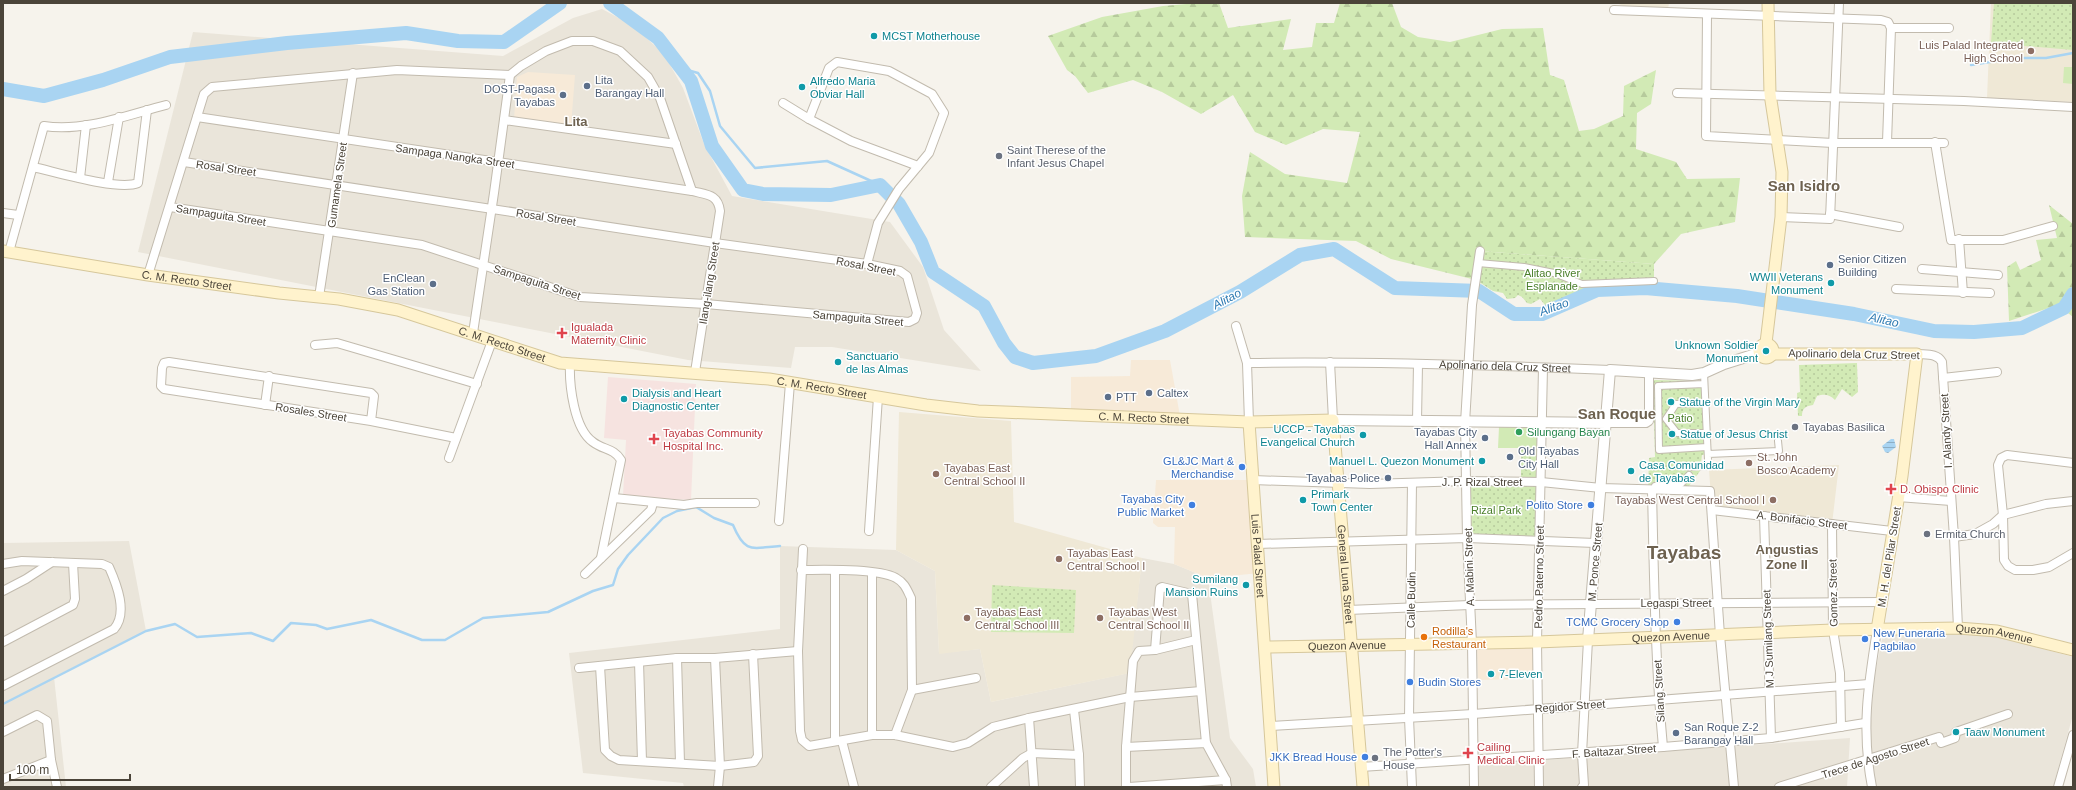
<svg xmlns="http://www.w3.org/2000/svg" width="2076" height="790" font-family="Helvetica,sans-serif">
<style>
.residential{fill:#eae5da}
.commercial{fill:#f7ead8}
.education{fill:#efe8d6}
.medical{fill:#f6e3e0}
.green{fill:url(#green-dots)}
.forest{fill:url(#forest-firs)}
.pitch{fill:#d2eab5}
.water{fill:url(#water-rules)}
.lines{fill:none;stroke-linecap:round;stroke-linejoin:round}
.stream{stroke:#a9d4f2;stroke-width:2.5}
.river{stroke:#a9d4f2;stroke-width:14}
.pedestrian-casing{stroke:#c2bbae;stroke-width:8}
.minor-casing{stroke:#c2bbae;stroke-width:10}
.tertiary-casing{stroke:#c2bbae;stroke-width:12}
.secondary-casing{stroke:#d6c79b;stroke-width:13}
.pedestrian{stroke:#fff;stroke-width:6}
.minor{stroke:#fff;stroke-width:8}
.tertiary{stroke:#fff;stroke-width:10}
.secondary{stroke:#fff3cd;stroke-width:11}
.culture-dot{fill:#0f9aa8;stroke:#fff;stroke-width:1.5}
.education-dot{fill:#8d6e63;stroke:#fff;stroke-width:1.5}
.service-dot{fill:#5c6f8a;stroke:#fff;stroke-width:1.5}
.worship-dot{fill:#6b7280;stroke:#fff;stroke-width:1.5}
.health-dot{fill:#e0444e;stroke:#fff;stroke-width:1.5}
.leisure-dot{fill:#2e9e5b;stroke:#fff;stroke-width:1.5}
.shop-dot{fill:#3f7fe0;stroke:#fff;stroke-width:1.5}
.food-dot{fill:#e8710a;stroke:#fff;stroke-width:1.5}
.labels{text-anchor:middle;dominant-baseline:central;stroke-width:3;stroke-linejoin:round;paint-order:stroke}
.culture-label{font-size:11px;fill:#0d838f;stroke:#fff;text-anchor:start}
.education-label{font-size:11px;fill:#785e54;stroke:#fff;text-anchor:start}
.service-label{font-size:11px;fill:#4e5e75;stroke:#fff;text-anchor:start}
.worship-label{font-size:11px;fill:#5b616d;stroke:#fff;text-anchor:start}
.street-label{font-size:11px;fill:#4b4439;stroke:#fff}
.park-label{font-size:11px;fill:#4a7f2a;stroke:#fff}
.health-label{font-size:11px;fill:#be3a42;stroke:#fff;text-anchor:start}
.leisure-label{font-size:11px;fill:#27864d;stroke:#fff;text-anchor:start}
.shop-label{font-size:11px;fill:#366cbe;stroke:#fff;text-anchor:end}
.food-label{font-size:11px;fill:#c56008;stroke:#fff;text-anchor:start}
.water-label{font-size:12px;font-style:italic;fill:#2e7ab2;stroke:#fff}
.quarter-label{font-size:13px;font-weight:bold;fill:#6e6250;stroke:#fff}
.district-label{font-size:15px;font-weight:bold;fill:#6e6250;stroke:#fff}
.town-label{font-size:19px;font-weight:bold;fill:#6e6250;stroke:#fff}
</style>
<defs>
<pattern id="green-dots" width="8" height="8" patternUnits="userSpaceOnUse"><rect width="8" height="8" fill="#d2eab5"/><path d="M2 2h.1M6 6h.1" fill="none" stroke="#b6ca9c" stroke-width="1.8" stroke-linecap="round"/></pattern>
<pattern id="forest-firs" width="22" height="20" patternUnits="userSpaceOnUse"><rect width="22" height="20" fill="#d2eab5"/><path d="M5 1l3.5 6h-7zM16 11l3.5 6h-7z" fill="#b6ca9c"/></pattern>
<pattern id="water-rules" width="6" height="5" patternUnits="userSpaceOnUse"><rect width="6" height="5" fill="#a9d4f2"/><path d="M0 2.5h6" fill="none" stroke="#8caec5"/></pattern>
</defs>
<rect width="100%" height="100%" fill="#f6f3ec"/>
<path class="residential" d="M602 9 632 25 664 54 683 88 704 144 732 196 890 222 923 267 944 330 981 371 832 347H795L791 368 688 360 138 252 193 32 503 56 573 18Z
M129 541 146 631 54 677 66 787H3V543Z
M780 546 896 550 935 571 939 653 980 649 991 702 1129 673 1142 558 1174 564 1208 578 1230 738 1253 769 1256 787H684L683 783 583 773 569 653 780 629Z
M1984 633 2073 657V715L2053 787H1875L1870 741 1873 683 1883 635Z
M1850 738 1847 787H1477V765Z"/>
<path class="commercial" d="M528 72 575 75 571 126 514 119 517 77Z
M1131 360H1170L1180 416 1071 412V377L1130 376Z
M1156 480H1253L1260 573 1208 578 1174 564 1175 527H1158L1153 523Z
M1534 646 1535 672H1522V679L1478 680 1477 647Z"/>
<path class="education" d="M1616 3H1669L1668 9 1627 7Z
M1991 3H2073V102L1987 98Z
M899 412 1011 421 1014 522 1142 558 1130 673 991 702 980 649 939 654 935 571 896 550Z
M1839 465 1832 524 1712 510 1709 470Z"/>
<path class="medical" d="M608 377 696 384 691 500 623 496 626 440 604 438Z"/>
<path class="green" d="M1994 3H2073V50L1991 43Z
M1480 251 1654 264V289L1597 290 1570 302H1555L1549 306 1545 305 1540 299 1531 304 1527 303 1522 297 1518 295 1515 298 1507 299 1503 293 1493 291 1476 280Z
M1857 363 1858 392 1852 397 1842 389 1835 400C1829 394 1824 394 1817 396L1813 405C1806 406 1802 408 1802 416H1798L1797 393 1800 392 1799 365Z
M1653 380 1704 381 1708 454 1702 455 1700 471 1689 486 1648 488 1649 458 1655 457Z
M1521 448 1541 449 1540 541 1467 538 1466 481 1521 482Z
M992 585 1076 590 1074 633 991 632Z"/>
<path class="forest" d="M1198 3H1219L1228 28 1291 19 1283 50 1312 47 1316 23H1334L1340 3H1392L1401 27 1418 37 1450 42 1502 29 1543 28 1550 75 1564 80 1579 131 1594 129 1623 116 1624 86 1656 70 1651 104 1637 113 1636 149 1676 162 1687 179 1740 178 1735 222 1681 234 1654 264 1480 251 1476 280 1391 259 1356 241 1245 237 1242 196 1250 152 1285 174 1347 183 1360 132 1323 129 1286 145 1255 132 1233 95 1201 114 1162 92 1133 80 1088 93 1075 76 1067 70 1048 36 1102 17 1163 6Z
M2049 205 2073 224V317L2058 305 2009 321 2007 267 2016 261 2020 270 2041 260 2036 240 2057 238Z"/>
<path class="pitch" d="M2064 67H2073V84L2063 83Z
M1499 427H1539V448H1498Z"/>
<path class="water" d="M1891 439H1894L1896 447 1888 453 1885 452 1882 446Z"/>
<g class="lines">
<path class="stream" d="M1971 65 2015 58H2046L2073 53
M680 68 698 73 710 91 720 126 755 168 827 161 880 185
M3 704 146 631 175 624 197 637 251 633 273 641 291 623 316 625 327 629 371 620 422 640H445L483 618 548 612 593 591 613 585 618 569 628 555 663 518 677 511 696 507 714 518 733 525C745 554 752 548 780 546"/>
<path class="river" d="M610 3 658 38 691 81 712 146 743 190 763 194 831 195 880 185 899 204 921 242 933 272 984 306 1004 343 1015 357 1033 363 1096 356 1165 331 1240 292 1300 255 1334 249 1395 288 1479 291 1514 314H1542L1597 290 1645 288 1737 296 1854 314 1934 331 1974 332 2022 328 2064 308 2073 294
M3 89 44 96 103 80 170 57 287 43 406 33 458 41 504 42 560 3"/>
<defs>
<path id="pedestrian" d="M1478 263 1524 267 1554 273 1582 284 1654 281
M1704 373 1708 460
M1704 384 1658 386 1659 450 1707 447
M1705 403 1676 404 1666 419 1677 433H1707
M1708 454 1779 451 1778 441
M1689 467 1708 466
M1655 486 1681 484 1689 475"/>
<g id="minor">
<path d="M1614 10 1881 20 1888 22 1891 28 1887 142"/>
<path d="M1707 14 1706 136 1833 143H1944"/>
<path d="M1891 28H1949"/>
<path d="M1677 93 1964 101 2073 107"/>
<path d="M783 103 809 119 851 141 918 166"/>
<path d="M197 117 692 191C707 195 718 194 720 211L695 372"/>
<path d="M809 119 829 68 837 62 889 71 932 94 944 113 929 153 899 189 878 223 867 264"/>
<path d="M504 120 676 144"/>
<path d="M1935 142 1951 240H2003L2053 226"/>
<path d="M33 167C56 172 118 191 138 183L147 110"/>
<path d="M80 178 86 125"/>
<path d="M108 182 119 117"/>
<path d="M170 207 422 245 580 297 706 304 909 322 915 319 917 313 907 276 900 271 867 264 715 243 184 162"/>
<path d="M3 213 18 215"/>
<path d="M1830 214 1899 227"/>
<path d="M1781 217 1830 219 1839 3"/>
<path d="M1959 239 1963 293"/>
<path d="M9 252 44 126C85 132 127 115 166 105"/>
<path d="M1922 269 1998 275"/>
<path d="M148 275 204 94 212 87 397 70 510 75 521 66 546 51 572 41H593L620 51 648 77 660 98 692 191"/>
<path d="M1896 289 1990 293"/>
<path d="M319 297 353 73"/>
<path d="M1236 326 1247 363 1249 422"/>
<path d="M473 333 494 193 510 75"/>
<path d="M315 345 337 343 477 384"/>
<path d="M1917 354C1926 355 1937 353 1942 362L1954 537 1958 628"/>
<path d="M1330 362 1333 420"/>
<path d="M570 363C569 385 574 429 593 442 603 450 614 448 621 460L601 558"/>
<path id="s1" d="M1247 363C1368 361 1489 365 1610 370"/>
<path d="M1943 378 1997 372"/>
<path d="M265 405 269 376"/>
<path d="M371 421 374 396 371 393 169 362 164 363 162 368 161 386 164 389 371 421 456 438"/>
<path d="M1417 421 1418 364"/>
<path d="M1607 423H1646L1649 421V372"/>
<path d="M449 458 492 341"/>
<path d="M2073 463 2007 455 2001 458 1998 465 2003 515 2004 560 2008 566 2015 570H2033L2049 567 2073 553"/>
<path d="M1253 480 1370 484 1466 481 1541 482 1601 488 1710 491 1720 635 1734 787"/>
<path d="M1652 491C1654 576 1655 662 1663 747"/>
<path d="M1898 497 1951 501"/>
<path d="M614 498 684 505 697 503H755"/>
<path d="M1712 510 1892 531"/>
<path d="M1764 516 1771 738"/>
<path d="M779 521 790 383"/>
<path d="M1832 524 1833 630 1840 673 1841 727"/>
<path d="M869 531 878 397"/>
<path d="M1954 537 1975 534 1993 524 2003 515 2046 504 2073 501"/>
<path d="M1258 544 1467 538 1595 543"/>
<path d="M803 549 798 651 800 731 802 740 809 746 872 735H895L953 747 968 743 993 727 1029 718 1130 697 1201 691"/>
<path d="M3 564 22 561 102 564 109 567C117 585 128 613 114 629L3 686"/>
<path d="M801 570C824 570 876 568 896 578 905 583 907 590 911 598L912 690 895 735"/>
<path d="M835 570V741"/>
<path d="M585 574 651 510 653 503"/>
<path d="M3 591 26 579 52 562"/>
<path d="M1348 610 1470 605 1881 602"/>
<path d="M3 642 73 605 75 599 73 563"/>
<path d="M1155 650 1160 588 1162 587 1192 594 1206 743"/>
<path d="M677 658 680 763"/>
<path d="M715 658 720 766 718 787"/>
<path d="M639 662 642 761"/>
<path d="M600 666 605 750 611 756 619 760 720 766 754 762 758 756 753 654"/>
<path d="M579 668 677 658H715L798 651"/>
<path d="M912 690 976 678"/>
<path d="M1074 710 1079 755 1080 787"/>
<path d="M1029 718 1034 787"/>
<path d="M1271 726 1473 714 1869 684"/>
<path d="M3 732 37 715 47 721 51 760 57 787"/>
<path d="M872 735V573"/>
<path d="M842 741 854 787"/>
<path d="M1126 747 1206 743 1226 780 1227 787"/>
<path d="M1361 767 1663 747 1771 738 1865 723"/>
<path d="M3 779 51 760"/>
<path d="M991 787 1023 758 1032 753 1079 755"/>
<path d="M1126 787V747L1133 661 1139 651 1155 650 1196 640"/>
<path d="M1129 787 1226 780"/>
<path d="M1412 787 1409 718 1412 483"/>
<path d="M1474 787 1472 643 1467 538 1465 423 1472 305 1480 251"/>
<path d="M1539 787 1537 642 1543 368"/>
<path d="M1582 787 1584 785 1582 754 1588 640"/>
<path d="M1779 787 1939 737 1941 743 1955 738 1956 732 2008 714"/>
<path d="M1872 787C1861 730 1868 686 1877 630"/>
<path d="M2058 787 2073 735"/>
</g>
<path id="tertiary" d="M1333 420 1607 423
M1588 640 1610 370 1692 375 1704 373 1724 364 1759 353"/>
<g id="secondary">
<path id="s2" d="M3 251 148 275 279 293 339 299 398 310 560 363 769 379 926 405 978 411 1249 422 1333 420 1363 787"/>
<path d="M1766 343 1781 217 1782 172 1770 94 1768 3"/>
<circle cx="1766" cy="351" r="7"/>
<path d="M1773 354H1917L1902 476 1877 630"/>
<path id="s3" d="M1249 422 1274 787"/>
<path id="s4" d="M1266 647 1537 642 1833 630 1958 628 1997 631 2073 650"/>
</g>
</defs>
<use href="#pedestrian" class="pedestrian-casing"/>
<use href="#minor" class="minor-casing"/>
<use href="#tertiary" class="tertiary-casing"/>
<use href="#secondary" class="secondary-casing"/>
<use href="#pedestrian" class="pedestrian"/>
<use href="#minor" class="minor"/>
<use href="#tertiary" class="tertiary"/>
<use href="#secondary" class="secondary"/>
</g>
<g class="culture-dot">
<circle cx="874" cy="36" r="4"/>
<circle cx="802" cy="87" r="4"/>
<circle cx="1831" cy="283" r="4"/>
<circle cx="1766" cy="351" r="4"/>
<circle cx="838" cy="362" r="4"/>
<circle cx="624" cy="399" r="4"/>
<circle cx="1671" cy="402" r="4"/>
<circle cx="1672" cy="434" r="4"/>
<circle cx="1363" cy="435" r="4"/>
<circle cx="1482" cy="461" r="4"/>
<circle cx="1631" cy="471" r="4"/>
<circle cx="1303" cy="500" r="4"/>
<circle cx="1246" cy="585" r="4"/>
<circle cx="1491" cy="674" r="4"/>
<circle cx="1956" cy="732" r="4"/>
</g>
<g class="education-dot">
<circle cx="2031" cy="51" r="4"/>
<circle cx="1749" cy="463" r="4"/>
<circle cx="936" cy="474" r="4"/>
<circle cx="1773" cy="500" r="4"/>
<circle cx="1059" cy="559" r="4"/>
<circle cx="967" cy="618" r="4"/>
<circle cx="1100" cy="618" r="4"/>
</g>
<g class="service-dot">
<circle cx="587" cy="86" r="4"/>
<circle cx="563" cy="95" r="4"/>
<circle cx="1830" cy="265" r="4"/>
<circle cx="433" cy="284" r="4"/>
<circle cx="1149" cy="393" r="4"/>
<circle cx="1108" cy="397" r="4"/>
<circle cx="1485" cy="438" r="4"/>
<circle cx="1510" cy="457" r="4"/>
<circle cx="1388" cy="478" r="4"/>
<circle cx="1676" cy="733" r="4"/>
</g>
<g class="worship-dot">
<circle cx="999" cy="156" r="4"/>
<circle cx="1795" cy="427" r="4"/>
<circle cx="1927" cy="534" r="4"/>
<circle cx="1375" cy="758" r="4"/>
</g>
<g class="health-dot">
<path d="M560 327h4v4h4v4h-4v4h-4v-4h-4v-4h4z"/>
<path d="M652 433h4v4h4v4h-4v4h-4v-4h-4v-4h4z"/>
<path d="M1889 483h4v4h4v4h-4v4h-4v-4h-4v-4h4z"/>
<path d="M1466 747h4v4h4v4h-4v4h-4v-4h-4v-4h4z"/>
</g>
<circle class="leisure-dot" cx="1519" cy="432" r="4"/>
<g class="shop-dot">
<circle cx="1242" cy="467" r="4"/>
<circle cx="1192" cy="505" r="4"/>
<circle cx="1591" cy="505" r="4"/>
<circle cx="1677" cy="622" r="4"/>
<circle cx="1865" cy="639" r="4"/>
<circle cx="1410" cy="682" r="4"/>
<circle cx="1365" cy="757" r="4"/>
</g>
<circle class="food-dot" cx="1424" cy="637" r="4"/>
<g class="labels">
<g class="culture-label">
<text x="882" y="36">MCST Motherhouse</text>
<text x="810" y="81">Alfredo Maria<tspan x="810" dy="13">Obviar Hall</tspan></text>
<text x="1823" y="277" text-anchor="end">WWII Veterans<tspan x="1823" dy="13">Monument</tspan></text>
<text x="1758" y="345" text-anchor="end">Unknown Soldier<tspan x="1758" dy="13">Monument</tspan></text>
<text x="846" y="356">Sanctuario<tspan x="846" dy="13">de las Almas</tspan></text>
<text x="632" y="393">Dialysis and Heart<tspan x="632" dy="13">Diagnostic Center</tspan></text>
<text x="1679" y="402">Statue of the Virgin Mary</text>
<text x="1355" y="429" text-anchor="end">UCCP - Tayabas<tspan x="1355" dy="13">Evangelical Church</tspan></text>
<text x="1680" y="434">Statue of Jesus Christ</text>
<text x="1474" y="461" text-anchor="end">Manuel L. Quezon Monument</text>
<text x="1639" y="465">Casa Comunidad<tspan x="1639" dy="13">de Tayabas</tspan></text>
<text x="1311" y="494">Primark<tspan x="1311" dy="13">Town Center</tspan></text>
<text x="1238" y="579" text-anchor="end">Sumilang<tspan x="1238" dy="13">Mansion Ruins</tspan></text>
<text x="1499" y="674">7-Eleven</text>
<text x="1964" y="732">Taaw Monument</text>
</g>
<g class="education-label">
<text x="2023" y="45" text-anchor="end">Luis Palad Integrated<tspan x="2023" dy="13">High School</tspan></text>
<text x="1757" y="457">St. John<tspan x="1757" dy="13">Bosco Academy</tspan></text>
<text x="944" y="468">Tayabas East<tspan x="944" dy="13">Central School II</tspan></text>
<text x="1765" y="500" text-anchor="end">Tayabas West Central School I</text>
<text x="1067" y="553">Tayabas East<tspan x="1067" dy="13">Central School I</tspan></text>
<text x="975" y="612">Tayabas East<tspan x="975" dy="13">Central School III</tspan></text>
<text x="1108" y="612">Tayabas West<tspan x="1108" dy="13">Central School II</tspan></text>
</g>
<g class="service-label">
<text x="595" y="80">Lita<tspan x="595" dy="13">Barangay Hall</tspan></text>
<text x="555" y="89" text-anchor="end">DOST-Pagasa<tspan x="555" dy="13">Tayabas</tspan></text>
<text x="1838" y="259">Senior Citizen<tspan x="1838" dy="13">Building</tspan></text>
<text x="425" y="278" text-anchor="end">EnClean<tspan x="425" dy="13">Gas Station</tspan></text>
<text x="1157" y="393">Caltex</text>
<text x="1116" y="397">PTT</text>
<text x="1477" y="432" text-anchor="end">Tayabas City<tspan x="1477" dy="13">Hall Annex</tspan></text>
<text x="1518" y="451">Old Tayabas<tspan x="1518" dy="13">City Hall</tspan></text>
<text x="1380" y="478" text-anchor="end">Tayabas Police</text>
<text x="1684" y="727">San Roque Z-2<tspan x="1684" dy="13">Barangay Hall</tspan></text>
</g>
<g class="worship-label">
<text x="1007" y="150">Saint Therese of the<tspan x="1007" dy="13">Infant Jesus Chapel</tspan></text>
<text x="1803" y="427">Tayabas Basilica</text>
<text x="1935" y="534">Ermita Church</text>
<text x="1383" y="752">The Potter's<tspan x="1383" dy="13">House</tspan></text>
</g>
<g class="street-label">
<text transform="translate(455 156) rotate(8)">Sampaga Nangka Street</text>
<text transform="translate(226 168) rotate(8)">Rosal Street</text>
<text transform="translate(337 185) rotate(-82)">Gumamela Street</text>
<text transform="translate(221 215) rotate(9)">Sampaguita Street</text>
<text transform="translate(546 217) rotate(9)">Rosal Street</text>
<text transform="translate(866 266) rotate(11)">Rosal Street</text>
<text stroke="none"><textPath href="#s2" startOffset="186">C. M. Recto Street</textPath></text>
<text transform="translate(537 282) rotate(18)">Sampaguita Street</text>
<text transform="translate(709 283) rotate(-81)">Ilang-ilang Street</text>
<text transform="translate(858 318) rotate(5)">Sampaguita Street</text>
<text stroke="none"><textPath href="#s2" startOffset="509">C. M. Recto Street</textPath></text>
<text transform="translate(1854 354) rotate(1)">Apolinario dela Cruz Street</text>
<text stroke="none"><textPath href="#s1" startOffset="258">Apolinario dela Cruz Street</textPath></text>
<text stroke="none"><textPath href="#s2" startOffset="833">C. M. Recto Street</textPath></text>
<text transform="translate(311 412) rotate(9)">Rosales Street</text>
<text stroke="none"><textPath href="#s2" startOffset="1157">C. M. Recto Street</textPath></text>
<text transform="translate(1946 431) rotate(-93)">I. Alandy Street</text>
<text x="1482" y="482">J. P. Rizal Street</text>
<text transform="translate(1802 520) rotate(7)">A. Bonifacio Street</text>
<text stroke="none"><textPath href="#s3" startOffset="134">Luis Palad Street</textPath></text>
<text transform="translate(1889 557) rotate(-81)">M. H. del Pilar Street</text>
<text transform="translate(1595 562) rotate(-85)">M. Ponce Street</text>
<text transform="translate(1469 567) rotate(-92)">A. Mabini Street</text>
<text stroke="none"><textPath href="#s2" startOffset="1501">General Luna Street</textPath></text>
<text transform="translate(1539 577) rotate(-89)">Pedro Paterno Street</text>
<text transform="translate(1833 593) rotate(-91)">Gomez Street</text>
<text transform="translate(1411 600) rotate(-89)">Calle Budin</text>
<text x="1676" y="603">Legaspi Street</text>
<text stroke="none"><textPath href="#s4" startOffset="729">Quezon Avenue</textPath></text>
<text stroke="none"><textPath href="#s4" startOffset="405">Quezon Avenue</textPath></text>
<text transform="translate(1768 639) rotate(-92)">M J Sumilang Street</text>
<text stroke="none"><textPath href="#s4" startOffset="81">Quezon Avenue</textPath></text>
<text transform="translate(1659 691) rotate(-93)">Silang Street</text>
<text transform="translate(1570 706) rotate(-4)">Regidor Street</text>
<text transform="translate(1614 751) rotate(-4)">F. Baltazar Street</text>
<text transform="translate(1875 758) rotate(-18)">Trece de Agosto Street</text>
</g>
<g class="park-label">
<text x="1552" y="273">Alitao River<tspan x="1552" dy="13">Esplanade</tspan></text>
<text x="1680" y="418">Patio</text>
<text x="1496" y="510">Rizal Park</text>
</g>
<g class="health-label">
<text x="571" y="327">Igualada<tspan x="571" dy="13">Maternity Clinic</tspan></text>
<text x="663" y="433">Tayabas Community<tspan x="663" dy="13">Hospital Inc.</tspan></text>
<text x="1900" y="489">D. Obispo Clinic</text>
<text x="1477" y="747">Cailing<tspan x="1477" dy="13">Medical Clinic</tspan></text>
</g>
<g class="leisure-label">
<text x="1527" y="432">Silungang Bayan</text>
</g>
<g class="shop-label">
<text x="1234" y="461">GL&amp;JC Mart &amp;<tspan x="1234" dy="13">Merchandise</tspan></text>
<text x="1184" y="499">Tayabas City<tspan x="1184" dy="13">Public Market</tspan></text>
<text x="1583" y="505">Polito Store</text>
<text x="1669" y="622">TCMC Grocery Shop</text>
<text x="1873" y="633" text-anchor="start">New Funeraria<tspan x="1873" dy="13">Pagbilao</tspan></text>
<text x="1418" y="682" text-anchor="start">Budin Stores</text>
<text x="1357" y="757">JKK Bread House</text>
</g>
<g class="food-label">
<text x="1432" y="631">Rodilla's<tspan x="1432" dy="13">Restaurant</tspan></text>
</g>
<g class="water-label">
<text transform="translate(1227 299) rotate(-28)">Alitao</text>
<text transform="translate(1554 307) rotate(-20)">Alitao</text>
<text transform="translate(1884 320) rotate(12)">Alitao</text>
</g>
<g class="quarter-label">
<text x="576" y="121">Lita</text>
<text x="1787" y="549">Angustias<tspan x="1787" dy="15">Zone II</tspan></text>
</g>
<g class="district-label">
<text x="1804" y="185">San Isidro</text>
<text x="1617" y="413">San Roque</text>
</g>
<g class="town-label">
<text x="1684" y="552">Tayabas</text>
</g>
</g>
<rect width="2076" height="790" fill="none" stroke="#4b4439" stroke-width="8"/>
<path d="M10 774v6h120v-6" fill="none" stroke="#4b4439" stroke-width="2"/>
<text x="16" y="774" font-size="12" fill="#4b4439" stroke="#ffffff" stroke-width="3" paint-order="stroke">100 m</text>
</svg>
